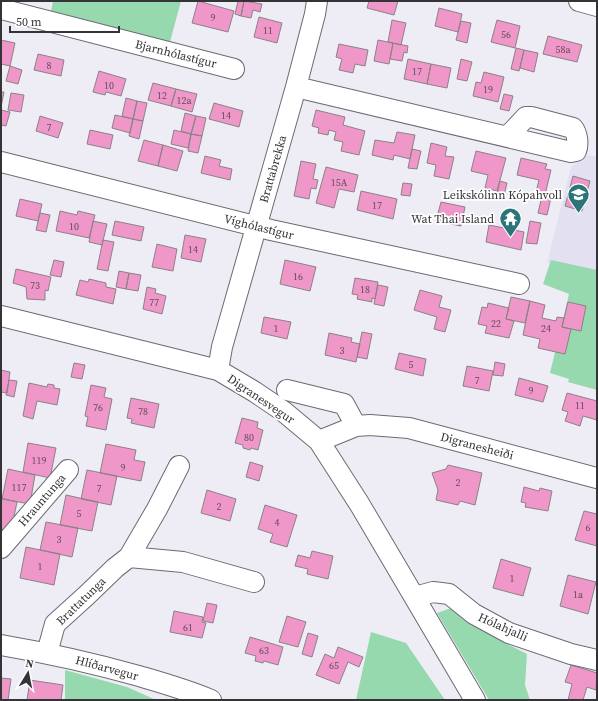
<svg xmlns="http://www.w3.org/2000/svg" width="598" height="701" font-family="'Source Serif 4',serif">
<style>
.built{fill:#e3e1f1}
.green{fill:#97d9ae}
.building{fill:#ee97c8;stroke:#8b8286}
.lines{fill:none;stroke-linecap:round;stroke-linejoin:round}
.minor-casing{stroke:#6c6a72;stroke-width:22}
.minor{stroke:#fff;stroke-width:20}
.labels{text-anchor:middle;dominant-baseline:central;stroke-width:3.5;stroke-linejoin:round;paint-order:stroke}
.number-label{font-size:10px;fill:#624d5b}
.street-label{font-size:12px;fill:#343437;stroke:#fff}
.poi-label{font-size:12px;fill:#343437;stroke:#fff;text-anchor:end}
</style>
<rect width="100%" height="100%" fill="#eeedf6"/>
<path class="built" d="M589 155 597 157V270L578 272 547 263 571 167Z"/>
<path class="green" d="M53 1H181L170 42 51 11Z
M551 260 597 270V390L568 382 569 379 550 373 569 294 543 284Z
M454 607 496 638 527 654 525 685 530 700H489L437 613Z
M371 632 406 643 445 700H356Z
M65 670 127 687 156 700H65Z"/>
<path class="building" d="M198 1 234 11 228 32 192 23Z
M238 1H244L241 16 235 14Z
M244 1 262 4 260 12 253 10 251 18 241 16Z
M369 1H398L394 15 367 8Z
M439 8 462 14 458 32 435 26Z
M259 17 282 23 277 43 254 37Z
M392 20 406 23 401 45 388 42Z
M497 20 520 26 515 48 491 42Z
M461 21 471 23 467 43 456 40Z
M548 36 582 45 577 62 543 54Z
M1 40 15 43 10 66 1 64Z
M378 40 393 43 389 64 374 61Z
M393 43 408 46 407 53 404 52 402 61 390 59Z
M339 44 368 50 365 66 355 64 353 73 339 70 342 59 336 57Z
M516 48 524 50 519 71 511 69Z
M524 50 538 53 534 72 520 68Z
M38 54 64 60 61 76 34 70Z
M408 59 431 64 427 84 404 79Z
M461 59 472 62 467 81 457 79Z
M431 64 451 68 447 88 427 84Z
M10 66 22 70 18 84 6 81Z
M99 71 126 79 121 96 106 92 105 95 93 92Z
M484 72 504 77 498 102 473 96 476 82 481 83Z
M153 83 176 89 171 106 148 100Z
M176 89 197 94 192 112 171 106Z
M1 92H4L1 107Z
M11 93 24 95 21 112 8 110Z
M504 94 513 96 509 111 500 109Z
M126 98 137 101 133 119 122 116Z
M137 101 147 103 143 121 133 119Z
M214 103 243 111 239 127 209 119Z
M1 110 10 112 6 126 1 125Z
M316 110 345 117 343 125 365 131 359 155 341 151 343 142 334 140 336 132 329 130 328 135 318 133 319 128 312 126Z
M185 113 196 116 191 134 181 131Z
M115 115 133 119 130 133 112 128Z
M40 116 63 123 58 138 36 131Z
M196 116 206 118 202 136 191 134Z
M133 119 143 121 139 139 129 136Z
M90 130 113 135 110 149 87 144Z
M174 130 191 134 188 148 171 144Z
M397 132 415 135 410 159 394 155 393 160 372 155 375 140 394 143Z
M191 134 202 136 198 153 188 151Z
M144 140 163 145 158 166 138 161Z
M431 143 447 147 445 156 454 157 449 179 434 176 436 165 427 163Z
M163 145 183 151 177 171 158 166Z
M412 149 421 151 417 169 408 168Z
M476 151 506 158 497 191 485 188 488 175 471 171Z
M205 156 221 160 219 166 232 169 230 180 201 173Z
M521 158 547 164 545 169 551 170 545 195 536 192 539 180 517 175Z
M301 161 316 164 313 179 318 180 316 189 311 188 309 199 294 196Z
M326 167 358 175 354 192 339 189 334 208 316 203Z
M573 176 590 181 582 211 565 206Z
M500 181 507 183 503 200 496 198Z
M403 183 412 184 410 196 401 195Z
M361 191 397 199 393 219 357 210Z
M542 196 551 198 547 215 538 213Z
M20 199 42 204 38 221 16 216Z
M441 202 465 207 461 226 436 221Z
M60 211 77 215 78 211 95 215 89 238 56 231Z
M40 213 50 215 46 232 36 230Z
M93 221 107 224 102 245 89 242Z
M115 221 144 227 141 241 112 235Z
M530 221 541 223 537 244 526 243Z
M489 225 524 232 521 250 486 242Z
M185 235 206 239 201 262 181 258Z
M103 240 114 242 108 271 97 269Z
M157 244 177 249 173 271 152 267Z
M54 260 64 262 61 277 50 275Z
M285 260 316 267 310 291 280 284Z
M16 269 51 277 48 291 45 290V300L27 299 26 287 13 283Z
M119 271 129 273 126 289 116 287Z
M129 273 141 275 138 291 126 289Z
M355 278 378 282 375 299 372 298V302L357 299 358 295 352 294Z
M89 279 106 283V287L116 289 113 304 76 295 80 280 88 282Z
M378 285 388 287 384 306 374 304Z
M147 287 156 289 155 293 166 296 162 314 143 309Z
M420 290 442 296 439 307 451 310 445 332 434 329 437 317 414 310Z
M511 297 530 301 525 323 506 319Z
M530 301 545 305 542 318 556 321 557 317 564 318 562 327 571 329 565 354 538 348 540 339 523 335Z
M568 302 586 306 581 331 562 327Z
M488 303 509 308 506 319 514 321 509 338 485 333 487 326 478 324 482 307 487 308Z
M264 317 291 322 287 339 261 333Z
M362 332 372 334 367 359 357 357Z
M329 333 352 338 351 342 360 344 356 362 325 355Z
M399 353 426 359 423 376 395 369Z
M495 362 505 364 503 376 493 375Z
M74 363 85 365 82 379 71 377Z
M467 366 493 371 489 391 463 386Z
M1 370 10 372 7 393 1 392Z
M519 378 548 386 543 402 515 395Z
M9 380 17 381 14 397 6 395Z
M29 383 47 387 48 384 54 385V388L60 389 57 405 37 401 33 419 23 416Z
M91 385 106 388 104 397 112 399 106 430 86 426 88 417 85 416Z
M567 393 597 401V420L583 416 580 426 565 421 568 412 562 410Z
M131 398 159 404 154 428 131 423 132 419 127 418Z
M242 418 258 422 257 428 263 430 258 450 251 448 250 450 243 448V445L235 443Z
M28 443 56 448 50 478 23 472Z
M106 444 136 450 134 460 145 462 141 481 100 473Z
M250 462 263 466 259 481 246 477Z
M448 465 482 473 475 505 460 501 458 505 436 500 438 490 432 473 446 469Z
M8 469 35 475 30 504 2 499Z
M87 470 117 476 111 505 81 499Z
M524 487 539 491 540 488 552 491 548 511 525 507 526 503 521 502Z
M207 490 236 499 230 521 201 513Z
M66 495 98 502 92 531 60 525Z
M1 498 17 502 11 531 1 529Z
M265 505 297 515 287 547 270 542 273 534 258 529Z
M584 511 597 514V546L575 540Z
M46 522 78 528 72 557 40 550Z
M26 547 60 554 54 585 20 578Z
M312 551 333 556 328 579 307 574 308 569 295 566 298 555 310 558Z
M501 559 531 568 523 596 493 588Z
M568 575 596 582 588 614 560 606Z
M207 603 217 605 213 623 203 621Z
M174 611 203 617 202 622 206 623 202 638 170 632Z
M287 616 306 622 298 647 279 642Z
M308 633 318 636 312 657 302 654Z
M250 637 283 647 278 665 264 661 263 663 255 661 256 656 245 653Z
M338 647 363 657 359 667 348 662 339 684 316 675 325 654 334 658Z
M571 665 597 673 596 690 587 687 583 700H568L572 684 565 682Z
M1 678 11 679 8 700H1Z
M30 680 63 685 61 700H27Z"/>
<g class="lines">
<defs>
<path id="minor" d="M579 1 597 6
M1 9 234 69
M296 87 571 152 576 151C579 144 577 133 573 128L531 117H526L508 136
M1 162 271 230 519 284
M1 316 218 370 255 392 283 411 319 441 360 505 475 700
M218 370 222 347 296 87 315 14 317 1
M287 390 344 404 356 426
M319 441 356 426 370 425 409 428 597 478
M1 548 68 470
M129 557 183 562 254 582
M415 597 433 592 449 594 474 614 509 633 571 654 597 660
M1 645C48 653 93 663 139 676 163 683 188 690 211 700
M47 653 55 624 87 595 115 568 129 557 157 509 179 466"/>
</defs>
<use href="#minor" class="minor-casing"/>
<use href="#minor" class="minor"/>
</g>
<defs>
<symbol id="school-pin" viewBox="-11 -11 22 30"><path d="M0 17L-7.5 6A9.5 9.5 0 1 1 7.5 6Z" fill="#2a747a" stroke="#fff"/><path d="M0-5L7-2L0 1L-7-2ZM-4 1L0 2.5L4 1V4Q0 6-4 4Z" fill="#fff"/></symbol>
<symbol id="temple-pin" viewBox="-11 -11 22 30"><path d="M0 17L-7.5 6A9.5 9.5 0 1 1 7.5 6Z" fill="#2a747a" stroke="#fff"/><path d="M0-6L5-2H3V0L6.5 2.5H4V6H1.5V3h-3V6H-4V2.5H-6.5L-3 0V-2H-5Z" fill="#fff"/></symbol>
</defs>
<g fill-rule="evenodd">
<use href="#school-pin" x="566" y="182" width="25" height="34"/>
<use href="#temple-pin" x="498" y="206" width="25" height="34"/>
</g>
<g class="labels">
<g class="number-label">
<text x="213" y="17">9</text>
<text x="268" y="30">11</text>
<text x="506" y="34">56</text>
<text x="563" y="49">58a</text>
<text x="49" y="65">8</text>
<text x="417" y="71">17</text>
<text x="109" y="85">10</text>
<text x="488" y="89">19</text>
<text x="162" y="95">12</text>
<text x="184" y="100">12a</text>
<text x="226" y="115">14</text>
<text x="49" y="127">7</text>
<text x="339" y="182">15A</text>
<text x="377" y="205">17</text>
<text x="74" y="226">10</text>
<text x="193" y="249">14</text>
<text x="298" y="276">16</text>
<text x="35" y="285">73</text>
<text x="365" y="289">18</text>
<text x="154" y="302">77</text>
<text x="496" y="323">22</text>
<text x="276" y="328">1</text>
<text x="546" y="328">24</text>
<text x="342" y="350">3</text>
<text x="411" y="364">5</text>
<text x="477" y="380">7</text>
<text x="531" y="390">9</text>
<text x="580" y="405">11</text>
<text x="98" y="407">76</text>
<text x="143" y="411">78</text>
<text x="249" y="437">80</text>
<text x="39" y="460">119</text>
<text x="123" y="467">9</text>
<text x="458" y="482">2</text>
<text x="19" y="487">117</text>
<text x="99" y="488">7</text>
<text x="219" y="506">2</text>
<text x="79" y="513">5</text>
<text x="277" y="522">4</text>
<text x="588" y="527">6</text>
<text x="59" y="539">3</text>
<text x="40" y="566">1</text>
<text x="512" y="578">1</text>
<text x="578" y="594">1a</text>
<text x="188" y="627">61</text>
<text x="264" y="650">63</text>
<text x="334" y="665">65</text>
</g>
<g class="street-label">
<text transform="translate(176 54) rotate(14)">Bjarnhólastígur</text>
<text transform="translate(273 169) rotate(-74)">Brattabrekka</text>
<text transform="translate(259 227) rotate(14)">Víghólastígur</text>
<text transform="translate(261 399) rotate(34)">Digranesvegur</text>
<text transform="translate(477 446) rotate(15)">Digranesheiði</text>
<text transform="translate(42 500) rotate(-49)">Hrauntunga</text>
<text transform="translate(81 601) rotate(-44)">Brattatunga</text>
<text transform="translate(503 627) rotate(24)">Hólahjalli</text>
<text transform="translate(107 668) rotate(15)">Hlíðarvegur</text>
</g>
<g class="poi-label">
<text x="562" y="195">Leikskólinn Kópahvoll</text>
<text x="494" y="219">Wat Thai Island</text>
</g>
</g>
<rect width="598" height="701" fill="none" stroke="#343437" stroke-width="4"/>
<g transform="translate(28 673) rotate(10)" stroke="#ffffff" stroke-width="3" paint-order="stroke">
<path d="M0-3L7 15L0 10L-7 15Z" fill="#343437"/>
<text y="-6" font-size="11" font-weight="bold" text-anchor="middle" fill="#343437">N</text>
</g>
<path d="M10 26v6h109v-6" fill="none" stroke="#343437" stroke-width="2"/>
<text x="16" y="26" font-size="12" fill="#343437" stroke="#ffffff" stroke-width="3" paint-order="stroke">50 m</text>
</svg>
